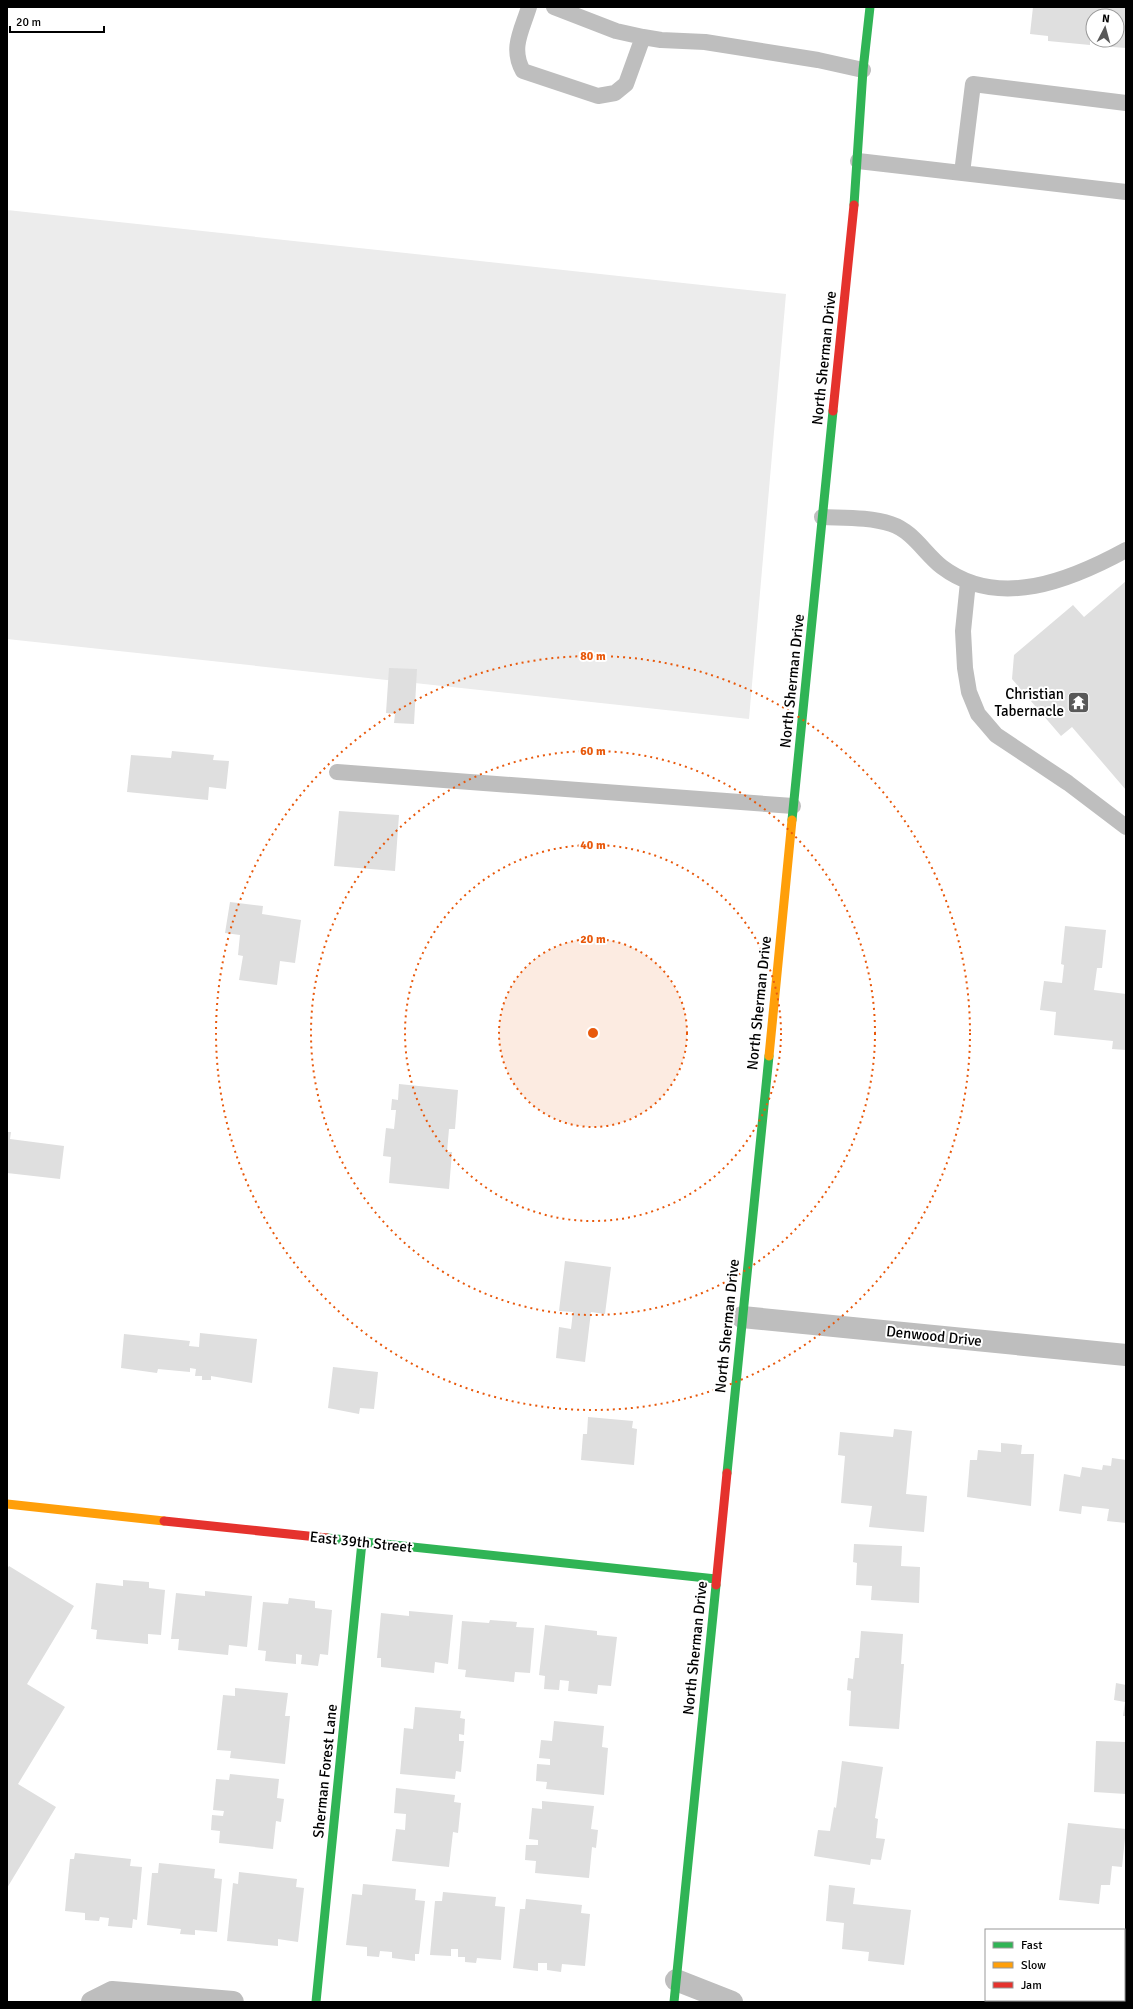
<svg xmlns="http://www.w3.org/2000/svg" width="1133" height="2009" font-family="Signika,sans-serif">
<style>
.green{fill:#ececec}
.building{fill:#dfdfdf;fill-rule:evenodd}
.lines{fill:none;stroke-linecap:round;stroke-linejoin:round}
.lane{stroke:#bebebe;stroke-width:16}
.street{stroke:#bebebe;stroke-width:22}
.fast{stroke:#30b455;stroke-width:9}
.slow{stroke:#ff9f0a;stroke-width:9}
.jam{stroke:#e5322d;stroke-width:9}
.ring{fill:none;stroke:#e8590c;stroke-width:2;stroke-dasharray:2 4}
.labels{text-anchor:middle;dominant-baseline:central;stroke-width:4;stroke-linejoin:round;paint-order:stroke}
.street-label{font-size:15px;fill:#000;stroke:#fff}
.poi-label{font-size:15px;fill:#000;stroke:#fff;text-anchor:end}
.centre{fill:#e8590c;stroke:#fff;stroke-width:2}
.ring-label{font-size:12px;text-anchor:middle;font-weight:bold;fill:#e8590c;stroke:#fff;stroke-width:4;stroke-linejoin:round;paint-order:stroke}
</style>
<rect width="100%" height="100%" fill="#fff"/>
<path class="green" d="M7 210 786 294 749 719 7 639Z"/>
<path class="building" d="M1033 7H1126V48L1100 46V42L1090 41V45L1048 41V36L1030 34ZM1093 16H1117V40H1093Z
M1126 581V790L1072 727 1061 736 1012 679 1014 655 1073 605 1084 617Z
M389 668 417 669 414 724 394 723 395 714 386 713Z
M172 751 214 755 213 760 229 761 226 789 209 787 208 800 127 792 131 755 171 758Z
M339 811 399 815 395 871 334 866Z
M230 902 263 906 262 914 301 920 295 963 280 961 277 985 239 980 243 956 238 955 240 935 225 933Z
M1065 926 1106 930 1102 968H1097L1094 990 1126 994V1050L1112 1049 1113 1041 1054 1035 1056 1012 1040 1010 1044 981 1062 983 1064 965 1061 964Z
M399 1084 458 1090 455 1129H449L447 1152H452L449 1189 389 1183 391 1157 383 1156 386 1128 394 1129 396 1110H391L392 1099 398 1100Z
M7 1132H11L10 1139 64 1146 60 1179 7 1173Z
M565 1261 611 1267 605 1314 591 1312 585 1362 556 1358 559 1327 571 1329 573 1312 559 1311Z
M200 1333 257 1339 252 1383 211 1376V1380H202V1376H195L196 1369 190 1368V1372L158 1369 157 1373 121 1368 124 1334 190 1341 189 1346 199 1347Z
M333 1367 378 1372 374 1409 360 1408 359 1414 328 1408Z
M588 1417 633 1421 632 1428 637 1429 634 1465 581 1460 583 1434H587Z
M894 1429 912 1431 906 1494 927 1496 924 1532 869 1527 872 1506 841 1503 845 1456 838 1455 840 1432 893 1437Z
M1001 1443 1022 1445 1021 1454H1034L1031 1506 967 1497 970 1460H977L978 1450 1001 1452Z
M1112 1458 1126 1460V1523L1107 1521 1109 1509 1082 1506 1081 1514 1059 1511 1064 1474 1080 1477 1082 1467 1102 1470 1103 1465 1111 1466Z
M854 1544 902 1546 901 1566 920 1567 919 1603 871 1600 872 1586 856 1585 857 1563 853 1562Z
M9 1566 74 1606 27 1684 65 1707 18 1784 56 1807 7 1888V1569Z
M123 1580 149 1582V1588L165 1590 161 1635 148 1634V1644L96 1639 97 1630 91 1629 96 1583 123 1586Z
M205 1591 252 1596 247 1647 229 1645 228 1655 178 1650 179 1639H171L176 1593 205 1596Z
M289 1598 315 1601V1608L332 1610 328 1655 320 1654 318 1666 301 1664 302 1655 296 1654V1664L265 1661 266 1651 258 1650 263 1602 288 1604Z
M409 1611 453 1615 448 1664 435 1662 434 1673 381 1667V1658H377L381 1613 409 1616Z
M490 1620 517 1622 516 1627 534 1628 530 1673 515 1672 514 1682 465 1677 466 1670 458 1669 462 1621 489 1623Z
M545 1625 597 1631V1635L617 1637 611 1686 598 1685 597 1694 568 1691 569 1681 560 1680 559 1690 544 1689 545 1676 539 1675Z
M861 1631 903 1634 901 1664H904L899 1729 849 1726 851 1691 847 1690 848 1678 853 1679 855 1658H859Z
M1116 1683 1126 1685V1716H1123L1125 1702 1114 1700Z
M235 1688 288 1693 285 1716H290L285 1764 230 1758 231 1751 217 1750 223 1695 235 1696Z
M415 1707 461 1711 460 1718 465 1719 464 1735 459 1734V1741H464L461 1772 456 1771 455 1779 400 1774 404 1728 413 1729Z
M554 1721 604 1726 602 1747 608 1748 604 1795 546 1789 547 1782 536 1781 537 1764 550 1765V1759L539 1758 541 1740 552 1741Z
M1096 1741 1126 1742V1794L1094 1792Z
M842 1761 883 1767 875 1818 878 1819 876 1838 885 1839 881 1860 871 1859 870 1865 814 1856 818 1830 830 1831 834 1807 836 1808Z
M230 1774 279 1779 277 1798 284 1799 281 1822 276 1821 273 1849 219 1843 220 1831 211 1830 212 1815 223 1816 224 1811 213 1810 216 1779 229 1780Z
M396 1788 455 1795 454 1802 461 1803 458 1833 453 1832 449 1867 392 1861 396 1829 405 1830 406 1814 394 1813Z
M542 1801 594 1806 591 1829 598 1830 596 1848 592 1847 589 1878 535 1873 536 1861 525 1860 526 1845H538V1840L529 1839 532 1808 542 1809Z
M1068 1823 1126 1829 1122 1867 1112 1866 1110 1885H1101L1099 1904 1059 1900Z
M75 1853 131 1859 130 1866 142 1867 137 1920 133 1919 132 1928 108 1926 109 1918 100 1917 99 1921 85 1920V1913L65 1911 70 1859H74Z
M159 1863 215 1869 214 1878 222 1879 217 1932 195 1930V1935L180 1934 181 1929 147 1925 152 1873H158Z
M239 1872 297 1879 296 1887 304 1888 298 1942 278 1939V1946L227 1941 233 1883 238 1884Z
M363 1884 416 1889 415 1900 425 1901 419 1954H415V1961L392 1958V1952L380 1951 379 1957 367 1956V1947L346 1945 352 1894 362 1895Z
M829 1885 855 1888 853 1904 911 1910 904 1965 868 1961 869 1952 842 1949 844 1923 826 1921Z
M443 1892 496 1897 495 1906 505 1907 501 1960 477 1958 476 1963 465 1962V1957H458V1949H451V1956L430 1955 435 1901H442Z
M526 1899 582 1905 581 1913 590 1914 585 1966 562 1964 561 1972 547 1970V1963H538V1971L513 1968 520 1909H525Z
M996 2000H1073V2002H996Z"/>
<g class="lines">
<path class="lane" d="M529 7C522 30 510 48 523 71L598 96 615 93 626 84 643 37
M554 7 616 31 643 37 661 40 705 42 818 60 863 70
M858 161 1126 192
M962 173 973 84 1126 103
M822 517C844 518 870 517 891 524 913 531 925 554 942 567 999 610 1071 580 1126 550
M968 582 963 631 965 668 969 692 978 714 996 735 1068 783 1126 827
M337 772 793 806"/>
<path class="street" d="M742 1317 1126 1355
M676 1980 732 2002
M92 2002 112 1992 233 2002"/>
<path class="fast" d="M854 205 863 70 870 7
M792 820 833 411
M727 1473 769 1056
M327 1538 716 1579
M316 2002 362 1542
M674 2002 716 1585"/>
<path class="slow" d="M769 1056 792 820
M7 1504 164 1521"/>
<path class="jam" d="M833 411 854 205
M164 1521 327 1538
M716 1585 727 1473"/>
</g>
<circle cx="593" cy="1033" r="94" fill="#e8590c" fill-opacity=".12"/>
<g class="ring">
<circle cx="593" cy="1033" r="94"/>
<circle cx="593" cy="1033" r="188"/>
<circle cx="593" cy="1033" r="282"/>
<circle cx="593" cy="1033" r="377"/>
</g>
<defs>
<symbol id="temple-square" viewBox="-11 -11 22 22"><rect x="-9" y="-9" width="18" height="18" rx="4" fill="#595959" stroke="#fff"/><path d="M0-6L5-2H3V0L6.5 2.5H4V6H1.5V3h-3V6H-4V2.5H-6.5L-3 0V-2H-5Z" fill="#fff"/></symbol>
</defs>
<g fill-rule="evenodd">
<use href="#temple-square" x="1066" y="690" width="25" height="25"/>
</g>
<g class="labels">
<g class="street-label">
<text transform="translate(824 358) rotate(-84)">North Sherman Drive</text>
<text transform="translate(792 681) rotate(-84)">North Sherman Drive</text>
<text transform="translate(759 1003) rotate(-84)">North Sherman Drive</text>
<text transform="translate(727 1326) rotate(-84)">North Sherman Drive</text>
<text transform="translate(934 1336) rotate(6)">Denwood Drive</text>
<text transform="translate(361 1542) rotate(6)">East 39th Street</text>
<text transform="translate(695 1648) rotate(-84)">North Sherman Drive</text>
<text transform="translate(325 1771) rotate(-84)">Sherman Forest Lane</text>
</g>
<g class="poi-label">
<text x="1064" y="694">Christian<tspan x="1064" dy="17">Tabernacle</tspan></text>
</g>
</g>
<circle cx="593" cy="1033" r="6" class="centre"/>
<g class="ring-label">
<text x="593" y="660">80 m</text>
<text x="593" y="755">60 m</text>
<text x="593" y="849">40 m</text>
<text x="593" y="943">20 m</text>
</g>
<rect width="1133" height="2009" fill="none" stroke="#000000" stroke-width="16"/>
<rect x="985" y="1929" width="140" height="72" fill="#ffffff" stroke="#999999"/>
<rect x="993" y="1942" width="20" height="6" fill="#30b455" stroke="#999999"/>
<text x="1021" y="1949" font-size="12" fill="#000000">Fast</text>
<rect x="993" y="1962" width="20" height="6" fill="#ff9f0a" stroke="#999999"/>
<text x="1021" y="1969" font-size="12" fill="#000000">Slow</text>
<rect x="993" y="1982" width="20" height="6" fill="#e5322d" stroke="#999999"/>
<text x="1021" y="1989" font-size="12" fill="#000000">Jam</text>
<g transform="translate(1105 28) rotate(6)"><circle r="19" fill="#ffffff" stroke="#999999"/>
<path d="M0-3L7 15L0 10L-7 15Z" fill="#595959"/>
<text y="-6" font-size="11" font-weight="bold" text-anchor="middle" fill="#000000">N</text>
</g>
<path d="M10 26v6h94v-6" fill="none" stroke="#000000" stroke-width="2"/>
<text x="16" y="26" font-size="12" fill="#000000" stroke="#ffffff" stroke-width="3" paint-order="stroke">20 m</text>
</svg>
